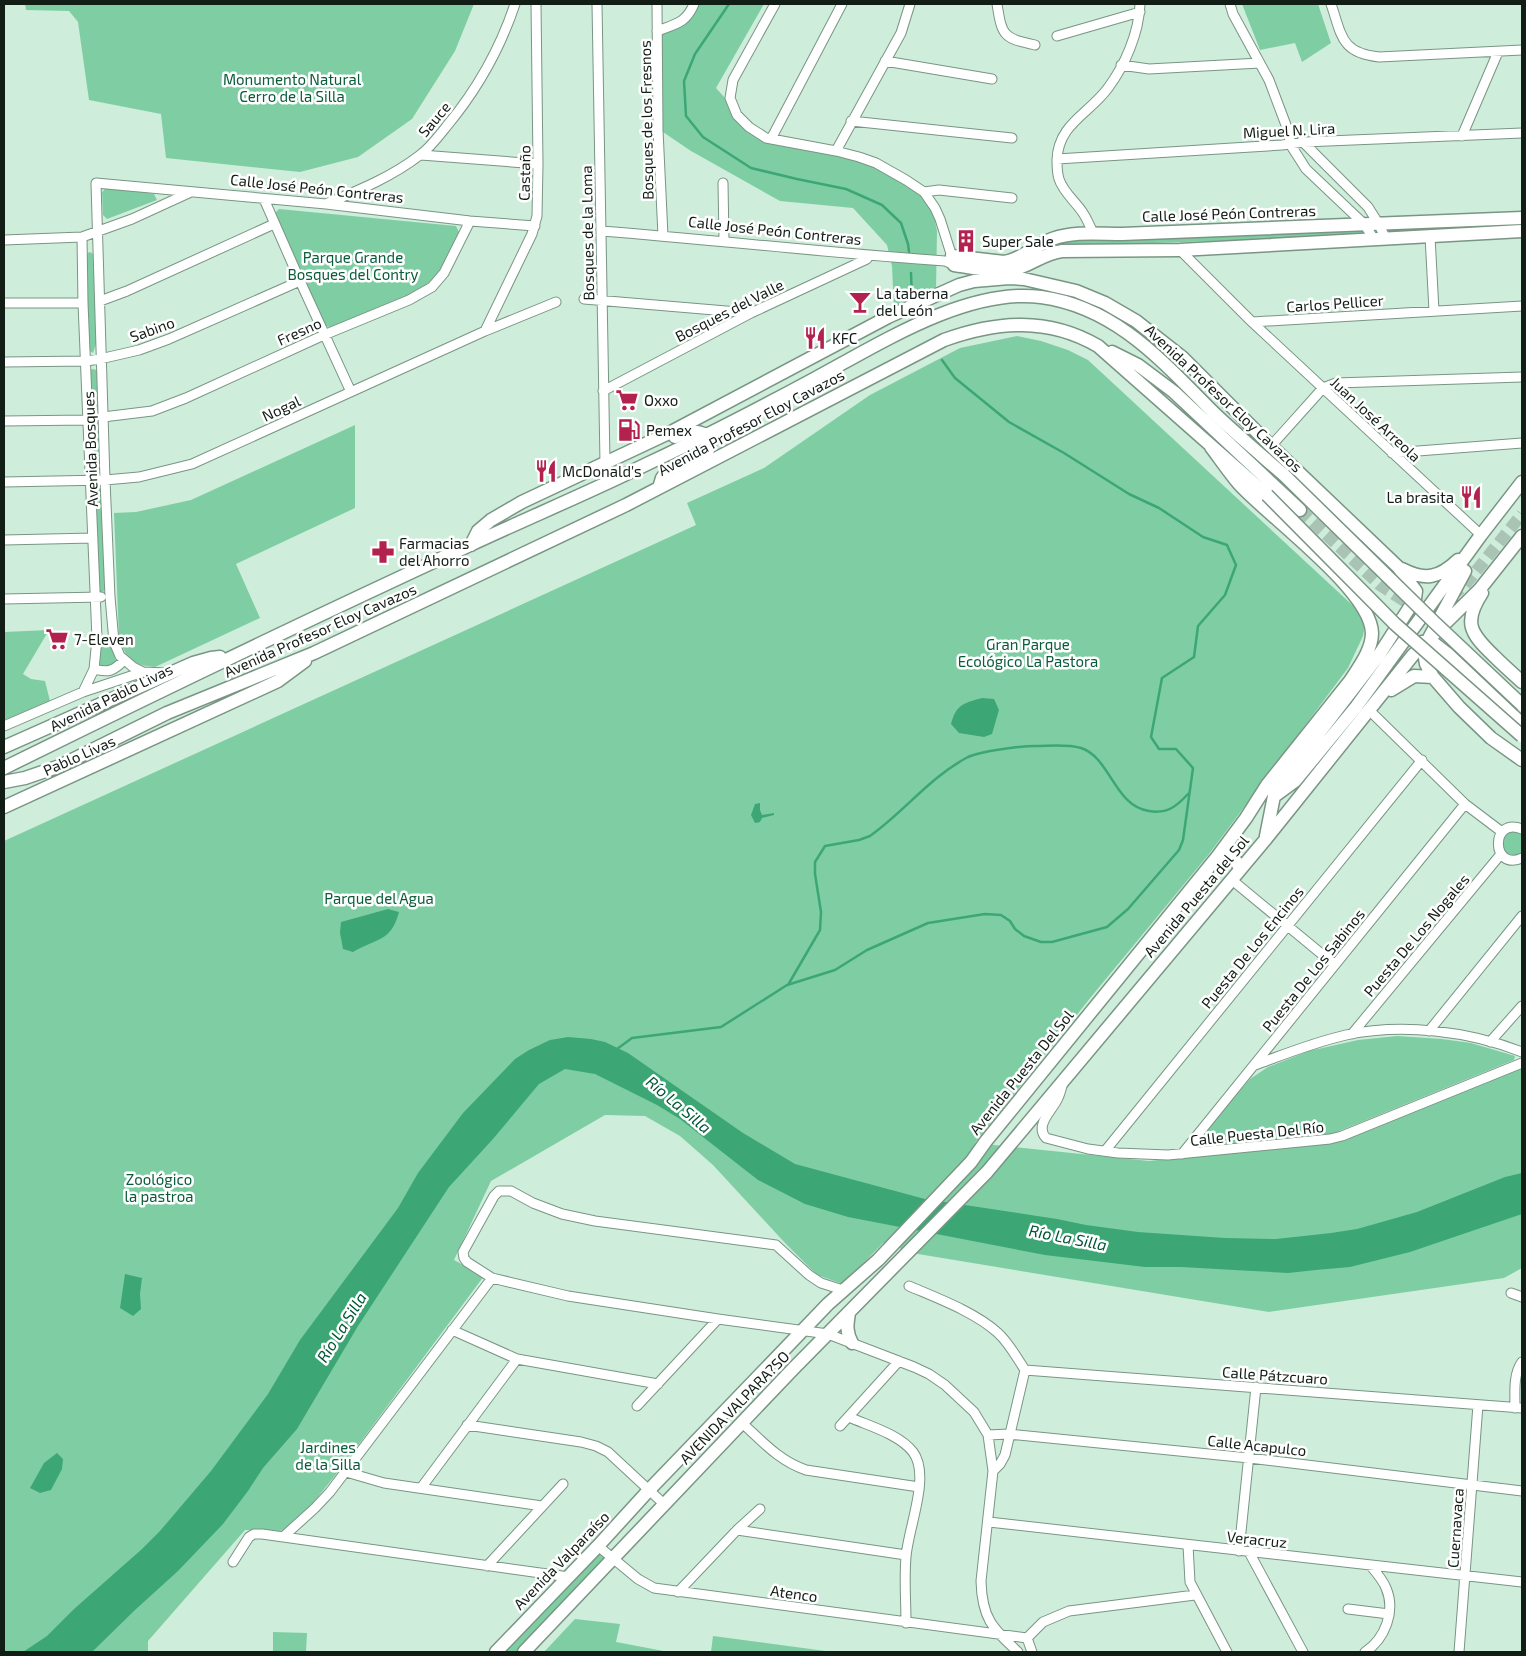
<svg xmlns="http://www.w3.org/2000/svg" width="1526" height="1656" font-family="'Exo 2',sans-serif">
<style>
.green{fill:#7fcea3}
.water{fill:#3ca774}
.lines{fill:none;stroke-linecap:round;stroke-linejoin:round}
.stream{stroke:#3ca774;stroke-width:2.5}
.secondary-tunnel{stroke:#a9c3b4;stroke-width:12;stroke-dasharray:12 6;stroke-linecap:butt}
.street-casing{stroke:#799584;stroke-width:11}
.secondary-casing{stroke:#799584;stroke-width:15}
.street{stroke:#fff;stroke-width:9}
.secondary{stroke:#fff;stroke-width:12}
.secondary-bridge-casing{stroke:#799584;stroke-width:15;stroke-linecap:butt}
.secondary-bridge{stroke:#fff;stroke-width:12}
.labels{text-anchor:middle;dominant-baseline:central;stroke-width:5;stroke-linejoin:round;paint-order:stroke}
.park-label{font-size:15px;fill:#095c3a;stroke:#fff}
.street-label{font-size:15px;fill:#121d16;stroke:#fff}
.poi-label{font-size:15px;fill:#121d16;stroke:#fff;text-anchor:start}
.water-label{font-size:16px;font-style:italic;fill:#005735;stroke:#fff}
</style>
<rect width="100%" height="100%" fill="#cfeddb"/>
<path class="green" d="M25 4H474L455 51 412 119 358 157 300 172 166 158 161 114 89 100 78 22 69 11 26 10Z
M695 4H764L716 88 762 139 834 154 875 165 922 194 934 216 937 231 936 290 894 310 892 266 887 245 853 208 780 201 691 151 660 130 659 32 688 18Z
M1242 4H1318L1331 43 1302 62 1295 43 1260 50Z
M116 188 154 194 157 200 107 219 103 215 102 192 105 189Z
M279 209 456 226 459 232C454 244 449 258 441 270 426 294 362 316 334 328L325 326 275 213Z
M1522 221V229L1387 236 1384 228Z
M1365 230 1366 236 1065 246V241Z
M89 252 92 253 94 256 96 344 93 353 90 351 89 345 86 256Z
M1017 336 1041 341 1068 350 1088 360 1362 614 1365 625 1363 636 1348 668 1209 854 1091 997 975 1143 1149 1161 1333 1140 1522 1067V1268L1504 1278 1269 1312 918 1254 883 1243 843 1284 817 1275 786 1244 713 1165 680 1136 645 1116 605 1115 491 1181 454 1260 484 1276 342 1467 312 1504 285 1530 279 1531 245 1530 148 1641V1652H4V841L696 525 687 503 764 468 870 395 960 348Z
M92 369 97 370 101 472 98 476 94 475 89 372Z
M355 425V508L236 564 260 618 155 667C133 665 126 659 119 638L114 513 136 512 191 500Z
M99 484 102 488 105 590 102 593 100 594 94 488 96 485Z
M49 630 23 674 31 679 45 681 50 701 18 716 4 720V632Z
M101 640H109L117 664 111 669 100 667 99 665 101 650Z
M1507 831 1522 832V853L1513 857 1502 851 1501 839Z
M1397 1036 1442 1039 1471 1043 1515 1056 1514 1060 1332 1134 1199 1148 1196 1143 1250 1079 1268 1067 1309 1051 1358 1040Z
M598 1554 603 1555 606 1562 522 1652H505Z
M575 1619 620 1624 616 1642 669 1652H544Z
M273 1632 307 1633 306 1652H273Z
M713 1636 833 1652H711Z"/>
<path class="water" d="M982 698 994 699 999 710 992 734 984 737 959 733 951 724C956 705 963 703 982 698Z
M760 803V810L762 815 774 813V815L762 818 760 822 755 823 751 815 755 804Z
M388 909 399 912C391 942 377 938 353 952L343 949 340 933 341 922Z
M568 1037 591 1039 605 1042 628 1053 743 1133 795 1164 925 1199 1057 1219 1086 1225 1138 1232 1225 1238 1276 1239 1331 1233 1357 1229 1417 1212 1505 1177 1522 1173V1214L1410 1252 1350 1267 1316 1270 1288 1273 1181 1267H1145L1045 1255 848 1217 805 1204 758 1180 680 1119 657 1105 595 1074 565 1069 539 1084 493 1139 449 1187 358 1326 297 1429 263 1468 248 1491 223 1524 178 1571 135 1610 92 1652H23L47 1636 74 1609 142 1549 160 1531 211 1471 268 1394 300 1340 398 1208 418 1173 463 1113 515 1059 529 1050 550 1040Z
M125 1274 142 1278 140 1294 141 1309 133 1316 120 1308Z
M57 1453 63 1459 62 1469 51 1490 40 1493 30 1488 44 1463Z"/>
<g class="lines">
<path class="stream" d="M729 4 695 54 684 81 686 116 703 137 751 168 797 179 846 189 882 205 901 223 908 244 909 252
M911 273 912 300
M788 985 820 930 821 912 815 874V862L825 846 859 840 870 836C904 812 930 777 968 757 981 751 1021 746 1036 746 1050 746 1067 744 1081 748 1110 757 1115 807 1149 811 1167 814 1176 807 1188 794
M617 1049 632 1038 721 1027 787 985 835 970 867 950 928 923 985 914 1001 915 1010 921 1015 929 1024 936 1041 942H1052L1107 927 1128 909 1179 850 1183 840 1193 768 1176 749H1159L1151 737 1162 678 1194 657 1198 626 1225 595 1236 565 1227 545 1203 537 1159 508 1129 494 1064 453 1009 422 955 378 942 360"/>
<path class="secondary-tunnel" d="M1300 510 1380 585 1403 600 1418 603
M1451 596 1464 586 1522 514"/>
<defs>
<path id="street" d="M597 4 605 463
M657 4 658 130 663 236
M775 4 733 80 730 98 737 115 749 127 766 138 836 151 859 157 876 163 906 180 924 192 935 208 940 219 953 260
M997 4C1002 36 1003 38 1035 45
M1230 4 1233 14 1269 80 1289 133 1290 144 1306 169 1364 224 1374 239
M1331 4C1342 36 1341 53 1379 57L1522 50
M657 31C676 24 686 23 694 4
M1057 36 1140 12
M885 61 992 79
M1121 65 1149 69 1260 63
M851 121 1012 138
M1462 136 1498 52
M771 139 842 4
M1302 141 1368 207 1378 223 1386 239
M836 151 901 33 910 4
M421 155 538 164
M1057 159 1282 145 1304 142 1522 133
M723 183 724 240
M924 192 939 190 1012 198
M264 199 300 281 351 392
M328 203C360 190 393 176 420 155 430 148 438 137 446 127 477 90 500 49 515 4
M601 231C716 240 830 253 945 261L954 265
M1093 233C1090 226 1087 219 1083 213 1076 202 1063 192 1059 179 1057 173 1057 166 1057 160 1058 124 1089 114 1108 88 1125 65 1139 33 1140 4
M1430 236 1434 311
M82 237 83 303 97 639 94 669 83 692
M4 240 82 237 132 219 191 192
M1180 250 1252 322 1481 535
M584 299 750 313
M100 301 127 291 274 224
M4 303H83
M1252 322 1522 306
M485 331 532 234 537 216 538 164 536 4
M4 362 86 361 100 359 139 350 169 339 300 281
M603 391 751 313 867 259 868 255
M103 417 152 411 186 398 324 335 409 300 432 287 444 273 470 221
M4 421 88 420
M1271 446 1323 388 1336 383 1522 377
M1392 453 1522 443
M4 482 105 480 139 477 192 464 485 331 556 302
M4 540 93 538
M4 599 101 597
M94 669C108 673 114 671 124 660
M166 673 143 672 133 667 120 656 114 642 110 597 105 480 96 183 326 204 470 221 535 226
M1369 710 1465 804 1502 832
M4 726 83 692 143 672
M1522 829C1490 816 1491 872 1522 858
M1232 880 1335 965
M1429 1031 1522 916
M1352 1034 1501 854
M1490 1042 1522 1006
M1255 1065C1285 1054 1315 1042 1346 1035 1402 1023 1469 1031 1522 1052
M1062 1086C1061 1090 1060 1094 1058 1098 1053 1110 1034 1125 1046 1138L1088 1149 1118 1153 1168 1155 1330 1139 1342 1136 1522 1063
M1105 1151 1422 760
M1182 1154 1465 804
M909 1286C937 1298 975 1312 998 1333 1009 1343 1017 1358 1025 1370
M843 1290 821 1283 809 1275 776 1245 595 1221 562 1214 533 1203 511 1191H499L494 1196 463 1252 464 1258 467 1262 492 1278 568 1296 718 1319 828 1334 914 1367 929 1374 945 1385 974 1412 988 1435 993 1471
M1511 1293 1522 1297
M452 1330 517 1359 658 1384
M1025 1370 1522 1408
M637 1406 718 1319
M1515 1408C1515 1393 1513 1374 1522 1362
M849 1417C869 1426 899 1434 913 1452 931 1476 908 1528 906 1557 904 1579 906 1601 906 1623
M741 1422C762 1441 779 1461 806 1470L919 1487
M467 1425 581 1442 596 1446 608 1452 664 1504
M840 1426 899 1361
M988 1435 1009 1434 1249 1458 1522 1491
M346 1472 384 1483 542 1506
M421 1488 517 1359
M989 1522 1522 1582
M737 1530 906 1555
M283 1537 315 1508 330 1492 492 1278
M1188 1545 1190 1582 1227 1652
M598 1546 638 1579 654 1588 1027 1638 1032 1652
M1239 1551 1256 1387
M1249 1552 1303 1652
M233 1562 249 1537 254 1534H262L569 1577
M487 1566 563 1484
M678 1592 737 1530 760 1509
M1348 1609 1389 1614
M1027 1638 1043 1622 1069 1611 1195 1595
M1018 1652C992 1628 982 1618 981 1581L993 1471 1000 1464 1005 1455 1025 1370
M1365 1652C1385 1639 1396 1611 1386 1588 1383 1580 1376 1572 1370 1565
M1459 1652 1478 1405"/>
<path id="secondary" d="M952 256 1004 262C1023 259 1035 245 1052 239 1074 231 1099 234 1122 234L1522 218
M954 265C975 268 1000 274 1021 267 1035 262 1046 253 1062 251L1180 250 1522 231
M1112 352 1138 365 1174 392 1300 510
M659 488 662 478 669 469 708 450 710 444 706 435C695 429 686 432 675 437
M471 545 478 531 491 520 522 502 673 431 888 317 959 285 974 281 1009 278 1024 279 1076 291 1105 303 1136 321 1183 358 1271 446 1398 567 1416 591 1415 599 1379 655 1282 781 1274 796 1266 836
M1402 569C1425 581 1439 578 1458 560
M1465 571 1428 640 1425 658 1426 664 1433 677 1459 707 1491 738 1522 760
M1482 593C1463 622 1470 633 1493 655 1502 664 1512 673 1522 682
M1422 642 1431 641 1449 655 1522 724
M1391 690 1414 676 1433 677
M4 747 193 663 211 658 220 657
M4 768C158 692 314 617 470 545 530 517 590 492 649 463 704 437 758 409 812 380 876 346 966 287 1041 297 1116 307 1163 362 1213 412 1236 434 1260 454 1284 475
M4 782 25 778 60 766 167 713 314 653 626 505 944 340C997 321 1048 317 1098 346L1267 495
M1276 795 1295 781 1356 707 1481 535 1522 482
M4 807 278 681 305 661
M1217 857C1229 855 1237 858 1240 870
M849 1313C847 1325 846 1332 852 1343
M496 1652 598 1546 649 1490 828 1304 878 1260 971 1162 986 1141 1217 857 1246 818 1267 785 1350 681C1359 667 1372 650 1372 633 1371 590 1269 517 1239 484 1229 472 1220 459 1211 447
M524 1652 792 1370 987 1172 1265 840 1413 655 1480 589 1522 536"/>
</defs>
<use href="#street" class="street-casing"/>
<use href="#secondary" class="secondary-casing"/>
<use href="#street" class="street"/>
<use href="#secondary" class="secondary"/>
<defs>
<path id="secondary-bridge" d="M1284 475 1434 622 1522 705
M1267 495 1395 624 1522 736"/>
</defs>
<use href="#secondary-bridge" class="secondary-bridge-casing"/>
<use href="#secondary-bridge" class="secondary-bridge"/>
</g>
<defs>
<symbol id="building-bare" viewBox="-9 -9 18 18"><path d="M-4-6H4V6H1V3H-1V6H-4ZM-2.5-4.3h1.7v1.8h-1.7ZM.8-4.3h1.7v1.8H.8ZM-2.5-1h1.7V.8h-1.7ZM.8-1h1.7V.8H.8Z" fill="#b3224f" stroke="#fff" stroke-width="2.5" paint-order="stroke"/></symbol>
<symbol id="bar-bare" viewBox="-9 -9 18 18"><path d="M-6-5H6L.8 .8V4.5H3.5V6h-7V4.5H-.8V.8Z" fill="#b3224f" stroke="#fff" stroke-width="2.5" paint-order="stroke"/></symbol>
<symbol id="restaurant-bare" viewBox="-9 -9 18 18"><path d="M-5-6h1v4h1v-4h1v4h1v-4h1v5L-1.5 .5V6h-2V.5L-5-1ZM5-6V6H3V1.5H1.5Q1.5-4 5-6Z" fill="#b3224f" stroke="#fff" stroke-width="2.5" paint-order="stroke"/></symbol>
<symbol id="supermarket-bare" viewBox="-9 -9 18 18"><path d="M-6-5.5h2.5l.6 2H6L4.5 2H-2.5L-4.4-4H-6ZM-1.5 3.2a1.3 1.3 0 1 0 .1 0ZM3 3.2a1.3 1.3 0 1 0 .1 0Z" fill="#b3224f" stroke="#fff" stroke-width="2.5" paint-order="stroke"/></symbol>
<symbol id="fuel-bare" viewBox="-9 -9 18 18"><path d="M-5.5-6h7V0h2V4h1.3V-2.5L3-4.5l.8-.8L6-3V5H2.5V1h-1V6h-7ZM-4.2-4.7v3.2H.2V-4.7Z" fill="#b3224f" stroke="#fff" stroke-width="2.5" paint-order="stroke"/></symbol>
<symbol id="pharmacy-bare" viewBox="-9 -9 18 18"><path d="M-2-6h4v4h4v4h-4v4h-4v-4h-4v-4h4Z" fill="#b3224f" stroke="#fff" stroke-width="2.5" paint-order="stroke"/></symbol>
</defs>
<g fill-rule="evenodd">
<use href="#building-bare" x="950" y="225" width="32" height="32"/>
<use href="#bar-bare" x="844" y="286" width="32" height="32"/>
<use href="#restaurant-bare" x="799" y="322" width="32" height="32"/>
<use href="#supermarket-bare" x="611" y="384" width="32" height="32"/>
<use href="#fuel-bare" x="613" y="414" width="32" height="32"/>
<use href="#restaurant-bare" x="530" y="455" width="32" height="32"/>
<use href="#restaurant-bare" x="1455" y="481" width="32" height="32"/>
<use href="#pharmacy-bare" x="367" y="536" width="32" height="32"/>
<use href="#supermarket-bare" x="41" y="623" width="32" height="32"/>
</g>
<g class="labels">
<g class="park-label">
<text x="292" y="79">Monumento Natural<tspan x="292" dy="17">Cerro de la Silla</tspan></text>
<text x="353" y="257">Parque Grande<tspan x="353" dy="17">Bosques del Contry</tspan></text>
<text x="1028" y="644">Gran Parque<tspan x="1028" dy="17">Ecológico La Pastora</tspan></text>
<text x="379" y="898">Parque del Agua</text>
<text x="159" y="1179">Zoológico<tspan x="159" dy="17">la pastroa</tspan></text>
<text x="328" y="1447">Jardines<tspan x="328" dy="17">de la Silla</tspan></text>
</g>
<g class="street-label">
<text transform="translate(434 119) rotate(-50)">Sauce</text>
<text transform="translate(646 120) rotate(-91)">Bosques de los Fresnos</text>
<text transform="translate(1289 130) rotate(-3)">Miguel N. Lira</text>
<text transform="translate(524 173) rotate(-89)">Castaño</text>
<text transform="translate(317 188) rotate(6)">Calle José Peón Contreras</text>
<text transform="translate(1229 213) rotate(-2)">Calle José Peón Contreras</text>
<text transform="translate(775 230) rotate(6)">Calle José Peón Contreras</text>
<text transform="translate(587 233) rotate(-91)">Bosques de la Loma</text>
<text transform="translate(1335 303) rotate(-4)">Carlos Pellicer</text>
<text transform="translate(729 310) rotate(-27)">Bosques del Valle</text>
<text transform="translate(152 329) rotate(-20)">Sabino</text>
<text transform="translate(299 331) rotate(-24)">Fresno</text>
<text transform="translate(1224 398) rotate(43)">Avenida Profesor Eloy Cavazos</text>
<text transform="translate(281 408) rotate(-25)">Nogal</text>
<text transform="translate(1376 419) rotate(43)">Juan José Arreola</text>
<text transform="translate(751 422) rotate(-28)">Avenida Profesor Eloy Cavazos</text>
<text transform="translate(90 449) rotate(-92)">Avenida Bosques</text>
<text transform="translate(320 630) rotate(-24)">Avenida Profesor Eloy Cavazos</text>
<text transform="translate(111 697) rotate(-26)">Avenida Pablo Livas</text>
<text transform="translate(79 755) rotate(-24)">Pablo Livas</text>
<text transform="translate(1196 896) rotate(-50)">Avenida Puesta del Sol</text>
<text transform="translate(1416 935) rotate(-50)">Puesta De Los Nogales</text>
<text transform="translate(1252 947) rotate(-51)">Puesta De Los Encinos</text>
<text transform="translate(1313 970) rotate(-51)">Puesta De Los Sabinos</text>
<text transform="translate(1021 1072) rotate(-51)">Avenida Puesta Del Sol</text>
<text transform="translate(1257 1133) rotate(-6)">Calle Puesta Del Río</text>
<text transform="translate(1275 1375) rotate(4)">Calle Pátzcuaro</text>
<text transform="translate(734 1407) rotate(-46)">AVENIDA VALPARA?SO</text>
<text transform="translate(1257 1445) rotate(6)">Calle Acapulco</text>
<text transform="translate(1455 1528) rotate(-86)">Cuernavaca</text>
<text transform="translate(1257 1539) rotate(6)">Veracruz</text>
<text transform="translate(561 1560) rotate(-46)">Avenida Valparaíso</text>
<text transform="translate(794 1593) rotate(8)">Atenco</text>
</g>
<g class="poi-label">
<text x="982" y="241">Super Sale</text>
<text x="876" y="293">La taberna<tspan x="876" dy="17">del León</tspan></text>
<text x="832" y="338">KFC</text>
<text x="644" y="400">Oxxo</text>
<text x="646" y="430">Pemex</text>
<text x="562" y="471">McDonald's</text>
<text x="1454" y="497" text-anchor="end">La brasita</text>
<text x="399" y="543">Farmacias<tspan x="399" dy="17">del Ahorro</tspan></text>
<text x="74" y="639">7-Eleven</text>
</g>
<g class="water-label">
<text transform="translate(679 1104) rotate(40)">Río La Silla</text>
<text transform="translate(1068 1237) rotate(11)">Río La Silla</text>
<text transform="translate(341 1327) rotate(-58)">Río La Silla</text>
</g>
</g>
<rect width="1526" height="1656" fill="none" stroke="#121d16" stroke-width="10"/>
</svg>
